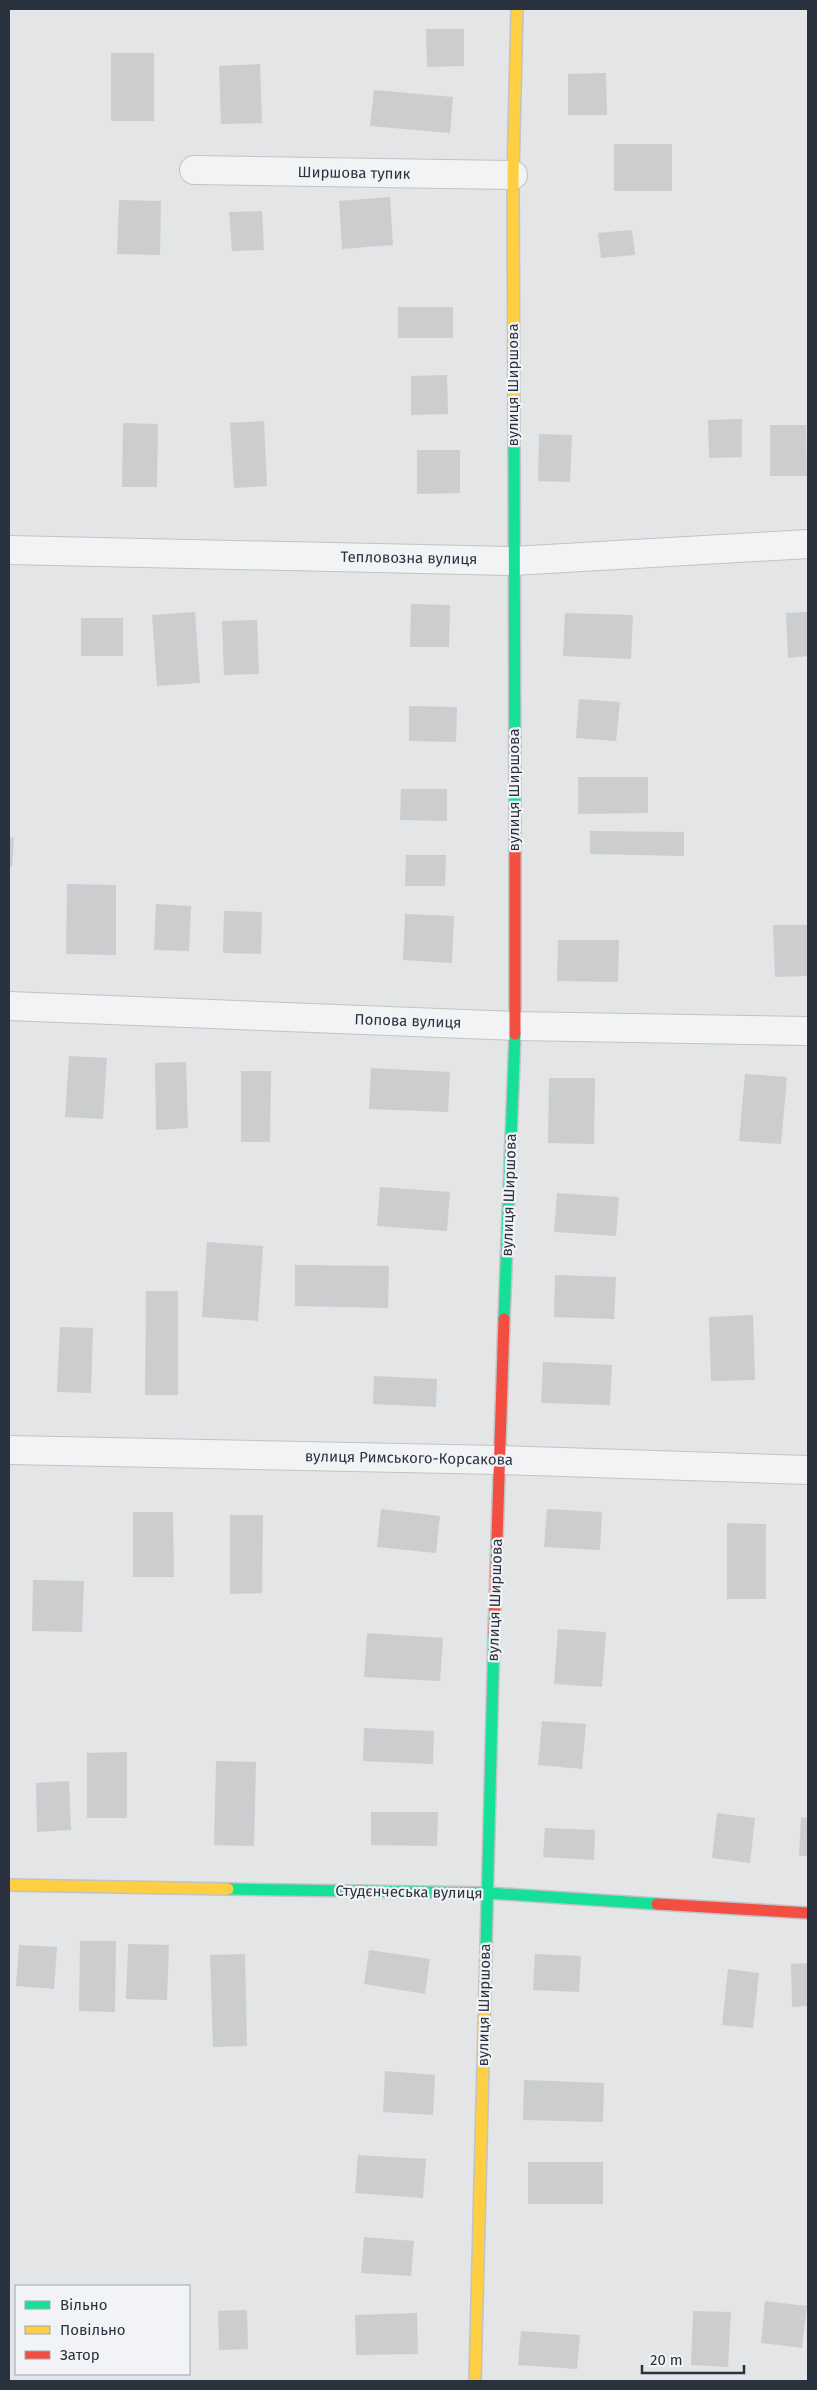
<svg xmlns="http://www.w3.org/2000/svg" width="817" height="2390" font-family="'Fira Sans',sans-serif">
<style>
.building{fill:#cbcdcf}
.lines{fill:none;stroke-linecap:round;stroke-linejoin:round}
.street-casing{stroke:#c1c3c5;stroke-width:30}
.fast-casing{stroke:#c1c3c5;stroke-width:14}
.slow-casing{stroke:#c1c3c5;stroke-width:14}
.jam-casing{stroke:#c1c3c5;stroke-width:14}
.street{stroke:#f2f3f4;stroke-width:28}
.fast{stroke:#16e098;stroke-width:11}
.slow{stroke:#ffcf43;stroke-width:11}
.jam{stroke:#f24e42;stroke-width:11}
.labels{text-anchor:middle;dominant-baseline:central;stroke-width:4.5;stroke-linejoin:round;paint-order:stroke}
.street-label{font-size:15px;fill:#2b323f;stroke:#f1f3f6}
</style>
<rect width="100%" height="100%" fill="#e3e5e7"/>
<path class="building" d="M426 29H464V66L427 67Z
M111 53H154V121H111Z
M260 64 262 123 221 124 219 66Z
M606 73 607 115H568V74Z
M374 90 453 97 450 133 370 126Z
M614 144H672V191H614Z
M390 197 393 245 342 249 339 201Z
M119 200 161 201 160 255 117 254Z
M262 211 264 250 232 251 229 212Z
M632 230 635 255 601 258 598 233Z
M398 307H453V338H398Z
M447 375 448 414 411 415V376Z
M742 419V457L709 458 708 420Z
M264 421 267 486 234 488 230 423Z
M123 423 158 424 157 487H122Z
M770 425H806L807 476H770Z
M539 434 572 435 570 482 538 481Z
M417 450H460V493L417 494Z
M411 604 450 605 449 647H410Z
M195 612 200 683 157 686 152 615Z
M808 612V656L788 658 786 613Z
M565 613 633 615 631 659 563 656Z
M81 618H123V656H81Z
M257 620 259 674 224 675 222 621Z
M579 699 620 702 616 741 576 738Z
M409 706 457 707 456 742 409 741Z
M578 777H648V813L578 814Z
M401 789H447V821L400 820Z
M590 831 684 832V856L590 854Z
M9 837 14 838 12 867H9Z
M406 855H446L445 886H405Z
M67 884 116 885V955L66 954Z
M156 904 191 906 189 951 154 950Z
M224 911 262 912 261 954 223 953Z
M405 914 454 916 452 963 403 960Z
M773 925H808V976L775 977Z
M558 940H619L618 982 557 981Z
M69 1056 107 1058 103 1119 65 1117Z
M186 1062 188 1128 156 1130 155 1063Z
M371 1068 450 1072 448 1112 369 1109Z
M241 1071H271L270 1142H241Z
M745 1074 787 1077 781 1144 739 1141Z
M549 1078H595L594 1144 548 1143Z
M380 1187 450 1192 447 1231 377 1226Z
M557 1193 619 1197 616 1236 554 1232Z
M207 1242 263 1246 258 1321 202 1317Z
M295 1265 389 1266 388 1308 295 1306Z
M555 1275 616 1277 614 1319 554 1317Z
M146 1291H178V1395H145Z
M753 1315 755 1380 711 1381 709 1317Z
M60 1327 93 1328 91 1393 57 1392Z
M543 1362 612 1365 610 1405 541 1403Z
M374 1376 437 1379 436 1407 373 1404Z
M381 1509 440 1516 436 1553 377 1547Z
M547 1509 602 1512 600 1550 544 1547Z
M133 1512H173L174 1577H133Z
M230 1515H263L262 1593 230 1594Z
M727 1523 766 1524V1599H727Z
M33 1580 84 1581 82 1632 32 1631Z
M558 1629 606 1632 602 1687 554 1684Z
M367 1633 443 1638 440 1681 364 1677Z
M542 1721 586 1724 582 1769 538 1765Z
M364 1728 434 1731 433 1764 363 1761Z
M127 1752V1818H87V1753Z
M216 1761 256 1762 254 1846 214 1845Z
M69 1781 71 1830 37 1832 36 1783Z
M371 1812H438L437 1846 371 1845Z
M717 1813 755 1818 750 1863 712 1858Z
M801 1817 808 1818V1856H799Z
M545 1828 595 1830 594 1860 543 1857Z
M80 1941H116L115 2012 79 2011Z
M128 1944 169 1945 167 2000 126 1999Z
M19 1945 57 1947 54 1989 16 1986Z
M369 1950 430 1959 425 1994 364 1984Z
M245 1954 247 2046 213 2047 210 1955Z
M535 1954 581 1956 579 1992 533 1990Z
M808 1963V2006L792 2007 791 1964Z
M728 1969 759 1973 753 2028 722 2025Z
M385 2071 435 2075 433 2115 383 2112Z
M524 2080 604 2083 603 2122 523 2120Z
M358 2155 426 2159 423 2198 355 2193Z
M528 2162H603V2204H528Z
M364 2237 414 2241 411 2276 361 2273Z
M765 2301 807 2306 802 2348 761 2343Z
M247 2310 248 2349 219 2350 218 2311Z
M693 2311 731 2312 728 2367 691 2365Z
M417 2313 418 2354 356 2355 355 2315Z
M521 2331 580 2335 577 2369 518 2365Z"/>
<g class="lines">
<defs>
<path id="street" d="M194 170 513 175
M9 550 513 561 808 544
M9 1006 515 1026 808 1031
M9 1450 499 1460 808 1470"/>
<path id="fast" d="M514 438 515 836
M504 1319 515 1034
M228 1889 487 1893 657 1904
M486 1948 494 1634"/>
<path id="slow" d="M514 438 513 175 517 9
M9 1885 228 1889
M475 2381 486 1948"/>
<path id="jam" d="M515 836V1034
M494 1634 504 1319
M657 1904 808 1913"/>
</defs>
<use href="#street" class="street-casing"/>
<use href="#fast" class="fast-casing"/>
<use href="#slow" class="slow-casing"/>
<use href="#jam" class="jam-casing"/>
<use href="#street" class="street"/>
<use href="#fast" class="fast"/>
<use href="#slow" class="slow"/>
<use href="#jam" class="jam"/>
</g>
<g class="labels">
<g class="street-label">
<text transform="translate(354 173) rotate(1)">Ширшова тупик</text>
<text transform="translate(513 385) rotate(-90)">вулиця Ширшова</text>
<text transform="translate(409 558) rotate(1)">Тепловозна вулиця</text>
<text transform="translate(514 790) rotate(-90)">вулиця Ширшова</text>
<text transform="translate(408 1021) rotate(2)">Попова вулиця</text>
<text transform="translate(509 1195) rotate(-88)">вулиця Ширшова</text>
<text transform="translate(409 1458) rotate(1)">вулиця Римського-Корсакова</text>
<text transform="translate(495 1600) rotate(-88)">вулиця Ширшова</text>
<text transform="translate(409 1892) rotate(1)">Студєнчеська вулиця</text>
<text transform="translate(484 2005) rotate(-89)">вулиця Ширшова</text>
</g>
</g>
<rect width="817" height="2390" fill="none" stroke="#2b323f" stroke-width="20"/>
<rect x="15" y="2285" width="175" height="90" fill="#f1f3f6" stroke="#a2a6ad"/>
<rect x="25" y="2301" width="25" height="8" fill="#16e098" stroke="#a2a6ad"/>
<text x="60" y="2310" font-size="15" fill="#2b323f">Вільно</text>
<rect x="25" y="2326" width="25" height="8" fill="#ffcf43" stroke="#a2a6ad"/>
<text x="60" y="2335" font-size="15" fill="#2b323f">Повільно</text>
<rect x="25" y="2351" width="25" height="8" fill="#f24e42" stroke="#a2a6ad"/>
<text x="60" y="2360" font-size="15" fill="#2b323f">Затор</text>
<path d="M642 2365v8h102v-8" fill="none" stroke="#2b323f" stroke-width="2.5"/>
<text x="650" y="2365" font-size="15" fill="#2b323f" stroke="#f1f3f6" stroke-width="4" paint-order="stroke">20 m</text>
</svg>
